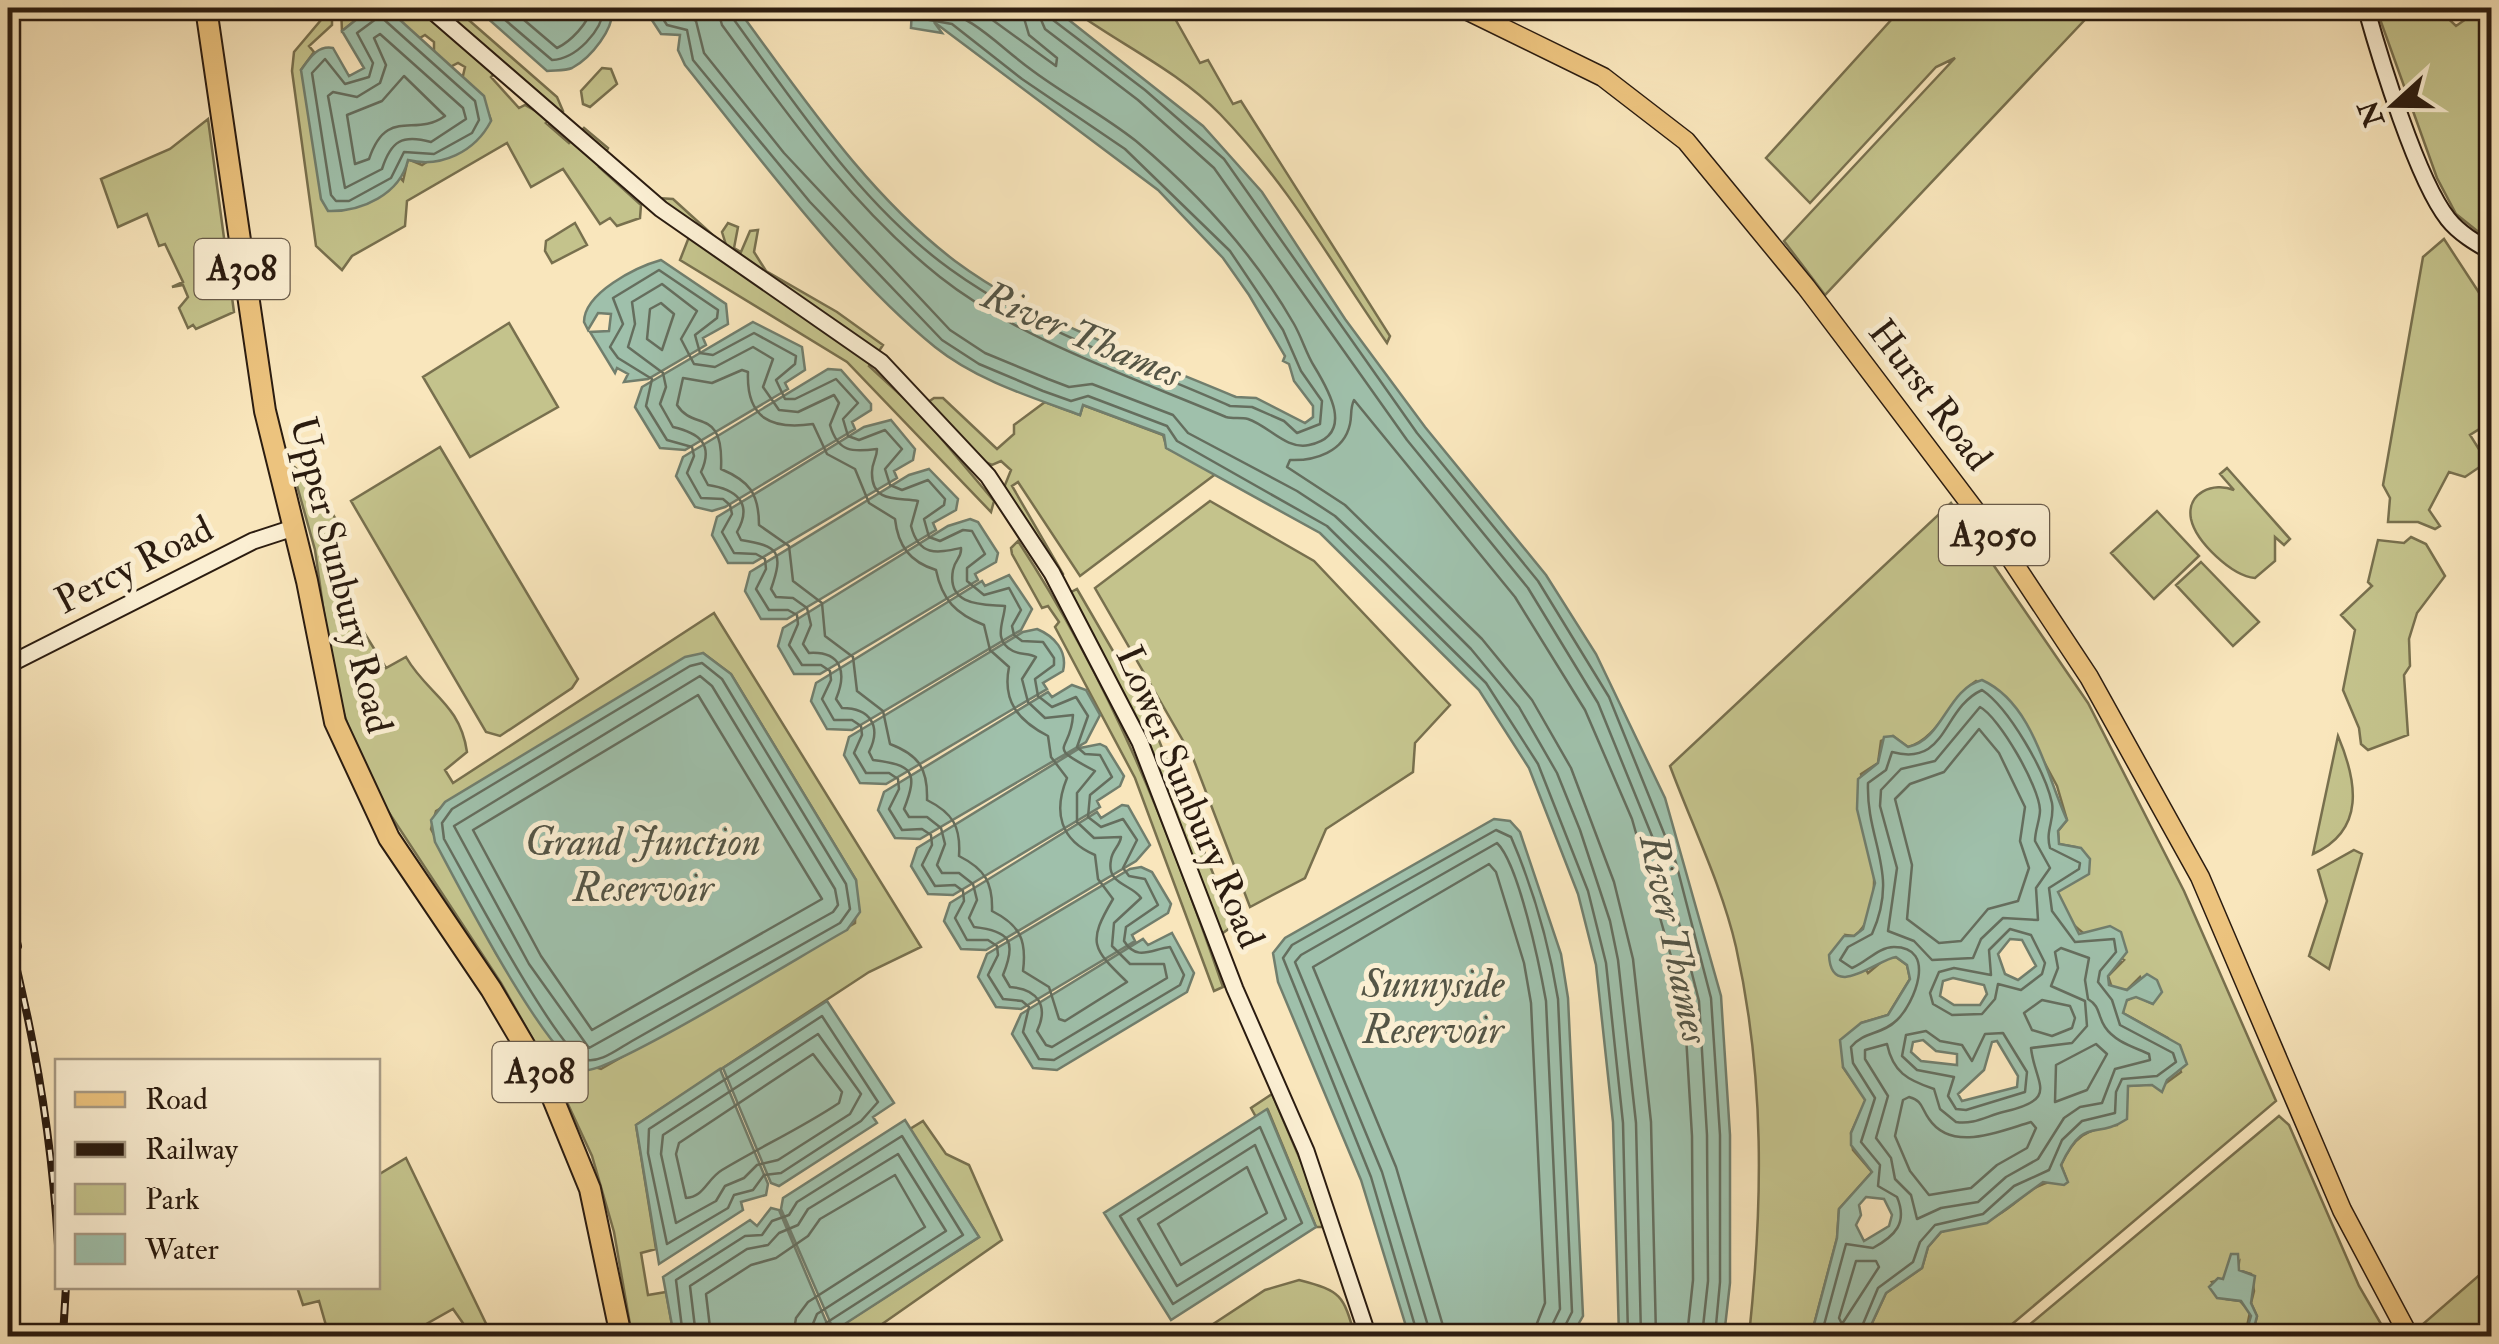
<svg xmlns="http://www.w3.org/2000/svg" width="2499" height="1344" font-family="'IM FELL Double Pica',serif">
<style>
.green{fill:#c4c38c;stroke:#78704e;stroke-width:2.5;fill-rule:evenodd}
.water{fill:#9fc0ab;stroke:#717e6d;stroke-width:2.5;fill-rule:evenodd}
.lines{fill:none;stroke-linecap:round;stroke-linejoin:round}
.shore{stroke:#656e5e;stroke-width:2.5}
.secondary-casing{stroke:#2b1c10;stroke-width:19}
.primary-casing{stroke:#2b1c10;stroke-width:21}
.highway-casing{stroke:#2b1c10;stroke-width:24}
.secondary{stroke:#fbefd3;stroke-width:15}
.primary{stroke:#ecc37e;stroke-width:18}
.highway{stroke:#ecc37e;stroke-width:20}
.rail-casing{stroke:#2b1c10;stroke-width:8}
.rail{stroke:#fbefd3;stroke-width:4;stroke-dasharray:11;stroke-linecap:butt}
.labels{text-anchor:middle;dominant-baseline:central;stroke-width:10;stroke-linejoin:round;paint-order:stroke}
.shield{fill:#fbefd3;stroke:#695b4a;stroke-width:2.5}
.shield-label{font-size:35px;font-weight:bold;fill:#2b1c10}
.street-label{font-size:38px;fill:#2b1c10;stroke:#fbefd3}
.water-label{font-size:40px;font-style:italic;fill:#545546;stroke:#fbefd3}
</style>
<rect width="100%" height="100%" fill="#f9e6bc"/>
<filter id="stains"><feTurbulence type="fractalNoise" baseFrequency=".002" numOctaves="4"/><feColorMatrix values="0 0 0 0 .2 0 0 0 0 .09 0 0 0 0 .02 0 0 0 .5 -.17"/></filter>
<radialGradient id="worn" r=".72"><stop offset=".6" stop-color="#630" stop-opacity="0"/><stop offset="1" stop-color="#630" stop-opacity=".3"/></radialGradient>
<path class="green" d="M317 8H332V25L309 46 314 52 301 70 403 181 408 159 422 165 491 120 483 99 462 80 465 67 458 63 448 68 434 56V42L425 35 418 39 385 10 367 11 342 31 341 8H455L557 97 563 111 546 123 569 143 584 128 608 148 599 167 641 205 640 218 617 226 610 218 600 224 563 169 531 187 507 143 407 201 405 226 352 256 342 270 316 246 292 71 294 52 321 20ZM503 65 547 104 539 113 525 105 519 108 491 77Z
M1070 8H1169L1200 63 1208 60 1233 104 1241 101 1390 336 1387 343C1330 261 1291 188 1220 114 1177 70 1119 44 1070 8Z
M1902 8H2096L1825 295 1784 241 1955 58 1936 67 1810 203 1766 158Z
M2376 8H2437L2456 26 2482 8H2491V242L2456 214 2437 178Z
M602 68 611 69 617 84 590 107 583 104 581 91Z
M208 119 234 312 196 329 193 325 188 328 179 308 188 297 183 285 172 287 183 282 165 244 159 246 147 214 118 227 101 179 170 149Z
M657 198 673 199 727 248 722 232 728 223 738 227 734 248 741 252 750 231 758 230 754 252 766 271 837 312 883 345 869 366 918 411 994 501 991 512 847 362 680 260 689 237Z
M575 223 587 245 552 263 545 251 546 241Z
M2444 239 2491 311 2492 421 2470 435 2487 462 2465 477 2449 472 2429 510 2440 526 2435 529 2418 522H2388L2390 498 2383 485 2423 257Z
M509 323 558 407 470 457 423 377Z
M934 398H943L997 449 1014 434V425L1045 402 1080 415 1083 405 1163 435 1167 448 1217 473 1080 576 1018 482 1012 486 1063 574 1056 581 1001 495 1011 470 1001 461 992 465 971 456 924 405Z
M440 447 578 679 572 688 500 736 486 732 351 501Z
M291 464 315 485 343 531 327 546 343 581 336 587 386 668 406 657C427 694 460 703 467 752L445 770 453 783 714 613 921 947 869 972 636 1125 656 1249 641 1253 648 1295 666 1292 674 1336H632L614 1232 592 1156 560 1087 501 983 378 796 355 747 334 684 315 550ZM703 653 731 674 856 880 855 923 601 1069 564 1058 496 953 431 829 436 811Z
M2227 468 2290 539 2284 545 2275 537V561L2255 578C2232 576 2196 542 2191 519 2186 492 2214 482 2234 490L2220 474Z
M1210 501 1314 561 1450 705 1415 743 1413 772 1326 829 1305 878 1250 907 1193 758 1095 588Z
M1951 503 2088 703 2184 891 2276 1101 1998 1336H1866L1886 1293 1922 1268 1928 1247 1941 1232C1960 1225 1978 1227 1996 1216 2026 1199 2025 1185 2066 1178L2061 1165C2074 1136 2086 1129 2117 1125L2128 1086 2166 1083 2181 1072 2168 1038 2123 1013 2124 1002 2136 996 2151 1003 2140 977 2127 990 2112 988 2108 976 2124 960C2106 949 2051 918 2058 893 2062 879 2070 862 2075 847L2059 844 2058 831 2067 820 2057 786 2015 708 1976 681C1951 698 1937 740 1908 747L1893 736 1881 741 1878 763 1861 774C1867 813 1891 911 1854 936L1846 935 1868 973 1886 958 1896 957 1907 965 1910 979 1888 1015 1861 1023 1843 1067 1866 1100 1851 1133 1853 1150 1872 1172 1839 1209 1837 1238 1811 1336H1749C1763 1204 1765 1077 1736 947 1722 886 1692 825 1670 766Z
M2157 511 2199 556 2154 599 2111 553Z
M2411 537 2426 544 2445 576 2417 613 2409 639 2410 666 2404 675 2408 735 2368 750 2361 744 2359 728 2343 690 2355 630 2341 615 2372 586 2368 582 2378 540 2404 543Z
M1018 541C1112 685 1167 825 1223 987L1214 991 1135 778 1055 627 1059 622 1048 606 1042 608 1012 554 1011 548Z
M2201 562 2259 622 2233 646 2176 585Z
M1077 589 1145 706 1234 925 1216 938 1176 830 1064 596Z
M2338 736C2357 781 2366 830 2313 854Z
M2354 850 2362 854 2329 969 2309 956 2327 901 2318 870Z
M1272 1094 1329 1227H1316L1268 1110 1256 1117 1251 1108Z
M2279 1116 2289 1125 2359 1286 2388 1336H2252L2257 1316 2251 1303 2254 1291 2251 1274 2238 1270 2239 1262 2224 1279 2212 1282 2226 1299 2240 1301 2250 1312 2245 1336H2016Z
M923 1121 946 1154 969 1165 1002 1240 865 1336H825L979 1237 910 1129Z
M406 1158 492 1336H472L453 1309 405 1336H314L327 1329 319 1301 303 1305 297 1287 378 1286V1175Z
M2491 1265V1336H2418L2415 1331Z
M1299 1280C1342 1291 1343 1295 1355 1336H1195L1265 1290Z"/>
<path class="water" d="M476 8H612C615 28 591 58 572 68 565 71 555 70 547 71Z
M644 8H737C803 97 866 193 955 261 1037 322 1142 357 1236 397L1256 398 1305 423 1313 417V406L1294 381 1289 364 1283 361 1285 356 1249 295 1223 258 1158 190 934 22 942 33 911 28 912 8 1055 9 1203 126 1262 192 1345 319 1425 427 1546 575 1596 654 1665 798 1721 996 1730 1135V1283L1724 1336H1619L1613 1122 1596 965 1578 894 1529 768 1479 690 1320 533 1166 448 1164 435 1083 405 1080 415C1031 397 976 380 935 347 845 274 758 156 685 65L678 50 680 35 661 34Z
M389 10 484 96 491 121C475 152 441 168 408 160 400 194 362 212 328 211L321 199 301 70C309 59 317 45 333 48L349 76 364 68 342 31 367 11Z
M661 260 726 304 728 324 703 338 706 345 648 379 624 382 628 374 617 368 615 373 590 332 609 331 611 314 598 313 588 330 584 322C584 293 636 267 661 260Z
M753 322 802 347 805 370 785 383 788 389 685 450 660 448 635 407 642 387Z
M828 369 841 370 871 404V410L852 422 855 429 725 507 712 511 695 507 676 476 683 457Z
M891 420 915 449 913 460 894 471 897 478 753 563H728L712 535 717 517 864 427Z
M929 469 958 499 956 510 933 523 936 530 787 619H761L745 591 750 572 909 475Z
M970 519 978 522 998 553 996 562 975 574 978 580 820 674H794L778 646 783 628 948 526Z
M1009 575 1032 609 1021 630 852 730 827 729 811 701 816 683 982 581 985 586Z
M1037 629C1054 636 1068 651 1063 671L1043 683 1047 689 886 784 860 783 844 755 849 737 1023 632Z
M703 653 731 674 856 880 860 912 847 930C810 950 608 1075 585 1070 549 1063 456 881 435 842L431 820 445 802 685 657Z
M1982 680C2033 703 2046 774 2067 820L2058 831 2059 844 2081 848 2090 859 2089 874 2058 892 2079 934 2110 926 2121 932 2127 952 2108 976 2109 985 2127 990 2147 974 2157 980 2162 992 2153 1004 2136 997 2127 1000 2123 1013 2180 1045 2187 1064 2167 1080 2162 1092 2152 1085 2128 1086 2127 1119C2094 1141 2085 1114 2061 1165L2068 1182 2064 1185 2043 1182 1987 1223 1941 1232 1928 1247 1922 1268 1886 1293 1866 1336H1811L1837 1238 1839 1209 1872 1172 1851 1145V1133L1865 1100 1843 1067 1840 1040 1861 1023 1888 1015 1910 979 1907 965 1896 957C1878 959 1831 1002 1829 955L1844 936H1854L1863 929 1875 883 1857 809 1858 779 1878 763 1884 737 1893 736 1908 747C1943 740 1947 689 1982 680ZM2010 939 2022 940 2036 966 2018 980 2005 974 1998 954ZM1953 978 1984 985 1987 994 1980 1005H1954L1940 996 1943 981ZM1923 1040 1936 1051 1957 1054V1065L1921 1061 1911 1052 1913 1042ZM1997 1041 2018 1076 2017 1087 1962 1101 1958 1094 1984 1070 1992 1042ZM1866 1197 1884 1199 1892 1215 1889 1226 1864 1241 1856 1225 1861 1215 1859 1205Z
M1072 685 1086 690 1100 715 1086 742 920 839 895 838 878 810 884 792 1048 692 1052 697Z
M1100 744 1106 747 1124 776 1120 786 1097 801 1100 807 953 895 928 894 911 866 917 848 1080 748Z
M1122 805 1128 806 1150 845 1136 861 986 950 961 949 944 921 950 903 1097 812 1101 818Z
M1494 819 1510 821 1520 832 1561 954 1568 998 1583 1316 1575 1330 1561 1336H1409L1361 1180 1278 982 1273 953 1285 938Z
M1141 867 1152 872 1171 904 1168 913 1132 935 1135 941 1021 1009 996 1007 978 977 987 954 1130 869Z
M1172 933 1194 973 1187 992 1057 1070 1033 1068 1012 1034 1021 1014 1143 939 1148 945Z
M827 1001 894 1103 873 1117 877 1123 779 1186 771 1183 723 1068Z
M720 1069 768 1184 766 1195 741 1202 743 1210 659 1264 636 1125Z
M1267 1109 1316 1227 1171 1320 1104 1213Z
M905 1120 979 1237 834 1331 781 1209 783 1198Z
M771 1208 779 1210 831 1333 674 1336 663 1277 750 1220 757 1226Z
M2231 1254H2238L2239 1270 2255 1276 2251 1303 2257 1316 2252 1336H2245L2251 1316 2241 1301 2217 1298 2209 1287 2218 1278 2223 1279Z"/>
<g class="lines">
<path class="shore" d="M491 8 552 60C576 59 602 31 604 8
M510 8 557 48C570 42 589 23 591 8
M656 8 667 25 687 30 693 60 810 202 942 340 979 364 1043 391 1071 401 1088 396 1167 426 1177 441 1327 526 1486 683 1538 764 1588 891 1606 963 1623 1123 1628 1336
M671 8 696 21 704 53 784 153 950 330 985 353 1048 379 1069 387 1092 384 1173 415 1188 433 1297 491 1335 516 1385 563 1471 649 1519 707 1557 773 1580 830 1610 921 1618 960 1636 1123 1641 1336
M717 8 722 25C788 115 852 207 940 277 1018 339 1134 378 1226 417 1233 419 1241 417 1248 419 1269 426 1286 450 1309 445 1356 435 1328 389 1314 366 1306 353 1302 338 1294 324 1254 254 1198 193 1136 141 1102 114 1063 94 1029 68 999 46 972 15 935 8
M730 8 732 17C797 106 860 204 950 269 1034 330 1137 365 1230 406L1252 407 1284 421 1297 433 1320 424 1322 401 1301 371 1283 330 1230 251 1125 149 1022 79 952 24 924 19 922 8
M976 8 1056 66 1057 58 1029 35 1021 8
M1036 8 1045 29 1138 100 1214 168 1407 440 1528 588 1598 703 1665 868 1699 1001 1707 1135 1708 1281 1702 1336
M1049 8 1053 20 1145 90 1224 159 1417 433 1538 581 1609 697 1676 863 1711 998 1720 1135V1282L1715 1336
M380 16 475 101 479 120 472 133 434 154 404 152 391 178 349 201H336L331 195 312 73 325 59 345 84 369 77 373 63 357 33Z
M380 34 463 108 466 119 431 142C402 134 391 141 382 169L345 188 328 96 333 92 357 97 380 83 386 65 374 38Z
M404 76 445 116C414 138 387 106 369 159L355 164 347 115 382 101Z
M659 270 718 310 717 318 695 335 700 353 713 355 754 333 796 356 795 364 776 380 785 399H795L836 379 858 403 843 419 848 436 859 440 885 430 902 449 885 469 890 485 902 490 928 480 945 499 944 505 924 519 929 537 940 541 963 530 972 531 985 554 967 568V581L984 595 1009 588 1021 610 1012 626 1014 635 1022 641 1043 642 1054 658V665L1035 679 1038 696 1052 707 1076 697 1088 716 1077 747 1085 754 1100 755 1112 777 1090 795 1088 817 1101 827 1123 819 1137 840 1123 868 1129 876 1145 879 1158 905 1126 927 1124 941C1137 962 1152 949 1170 947L1184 975 1180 985 1054 1060 1039 1059 1023 1032 1029 1007 1022 1001 1003 999 988 975 998 955 997 946 988 940H967L955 918 964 901 963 891 955 885 935 886 922 865 932 845 931 835 922 829 902 830 889 809 899 789 898 779 889 773H866L854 753 862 735 861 726 852 720H834L822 699 831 680 830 671 821 665H802L789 645 798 624 797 615 788 610H769L756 589 766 569 765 559 756 554 734 553 722 532 732 514 730 505 723 499 701 498 687 473 694 456 692 447 667 440 646 406 652 379 618 358 610 347 623 324 613 298Z
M662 284 697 311 681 339 694 364 715 367 753 347 773 359 763 387 779 410 798 412 834 395 839 403 830 425C838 453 853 452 877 449 877 458 872 462 872 472 871 505 901 497 918 501L911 526C919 557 937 553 961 548 962 558 955 559 953 570 946 608 987 604 1005 606 1004 622 992 640 1013 651 1021 655 1029 653 1036 657L1022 679 1028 702 1045 718 1073 715C1071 754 1043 744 1095 771L1077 793V822L1094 838 1121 837C1120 846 1112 850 1111 860 1106 885 1132 884 1141 898L1114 923 1112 946 1130 964H1164L1167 978 1052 1047 1046 1045 1037 1031C1049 1006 1038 989 1010 987L1003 975C1017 941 1010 931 974 927L969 918 977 900 973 884 959 873H942L937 865 945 844 941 828 927 817H909L904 809C919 771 912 765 873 760L869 752C882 726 870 708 842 708L836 699C847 673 842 651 809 653L803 644 811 625 807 608 793 598 776 597 771 589C784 552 779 546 741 540L737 532C754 502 735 489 708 485L701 472C714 444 699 433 673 427L660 404 666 387 663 373 628 347 635 324 632 302Z
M661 303 674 314 662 350 647 339 650 309Z
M742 370 748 372C746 419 772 430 813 424L827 454 855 469 869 503 895 519C898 546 910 562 936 570 942 600 956 614 984 625L990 650 1009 667C1002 702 1019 721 1048 736L1051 757 1067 778C1053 812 1060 840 1095 855L1098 879 1113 899C1087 943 1092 948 1127 982L1065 1021 1059 1019 1049 987 1023 971C1027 940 1020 925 992 911 993 883 985 869 959 856 961 827 953 813 927 800 928 769 919 755 890 744L883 711 857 691 853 657 825 636 822 603 793 581 789 546 759 525C759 493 749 481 721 469 724 406 694 432 677 405L683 378 712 383Z
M702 663 722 679 846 884 850 909 840 923 632 1041C619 1048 599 1065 583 1059 556 1048 464 874 444 839L442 823 452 809 690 666Z
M700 676 712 686 835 889 838 905 833 912 589 1048 529 964 454 826Z
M698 695 822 899 592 1030 541 956 473 830Z
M1980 707C1999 717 2039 786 2040 810 2040 820 2035 830 2035 841L2050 868 2036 888 2038 920 2003 918 1981 939 1973 958 1932 960 1914 941 1888 931 1897 868 1880 806 1881 790 1901 769 1935 761Z
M1979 729 1999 753 2025 807 2020 841 2029 868 2018 901 1988 909 1961 941 1939 943 1907 919 1912 865 1895 799 1910 784 1944 772Z
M2010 929 2031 935 2045 963 2042 974 2021 990 1998 984 1995 999 1982 1014 1952 1015 1933 1004 1930 993 1939 972 1954 968 1991 975 1989 950Z
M2061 948 2089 958 2085 980 2088 999C2101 1007 2097 1015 2105 1027 2115 1042 2134 1047 2149 1054L2150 1060 2115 1069 2102 1103 2080 1107 2064 1118 2038 1159 2006 1177 1978 1202 1941 1208 1917 1219 1911 1195 1895 1179 1891 1158 1876 1138 1888 1096 1865 1059V1050L1887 1044C1893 1072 1907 1080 1934 1089L1940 1109 1956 1122C1973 1125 1987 1116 2003 1112 2061 1099 2035 1085 2031 1048L2072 1043 2087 1026 2085 1001 2051 986 2058 968 2055 952Z
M2042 1000 2070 1006 2075 1018 2072 1028 2052 1036 2032 1030 2024 1013Z
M822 1016 878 1102 861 1121 781 1173 764 1175 753 1190 734 1195 728 1208 667 1244 648 1153 649 1129Z
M1926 1031 1940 1041 1962 1045 1972 1061 1985 1034 2003 1033 2027 1072 2025 1092 1966 1110 1956 1109 1948 1096 1954 1077 1917 1070 1902 1056 1906 1035Z
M818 1034 861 1094 850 1114 778 1160 757 1165 744 1178 725 1186 716 1201 676 1223 661 1154 663 1135Z
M2096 1044 2107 1054 2087 1090 2055 1102 2056 1065Z
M813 1054 842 1092 839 1103C800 1129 760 1147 722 1170 707 1179 704 1197 686 1198L676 1154 679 1143Z
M1909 1097C1923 1101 1921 1108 1929 1119 1952 1153 2000 1131 2031 1122L2036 1128 2027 1148 1997 1165 1971 1188 1929 1195 1910 1171 1895 1136 1903 1100Z
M1260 1127 1302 1223 1173 1304 1120 1216Z
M1255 1145 1286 1219 1177 1286 1138 1219Z
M1247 1167 1267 1213 1181 1265 1158 1224Z
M1856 1261H1876L1879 1267 1842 1324 1839 1318Z
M683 1336 676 1280 745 1236 762 1235 772 1221 789 1215 797 1202 902 1136 963 1235 826 1323 821 1336
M696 1336 690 1286 747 1249 768 1245 779 1233 798 1225 808 1209 898 1154 946 1231 817 1314 808 1336
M711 1336 706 1294 751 1265 776 1258 808 1236 820 1219 895 1175 925 1227 808 1302 796 1318 793 1336
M1418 1336 1371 1177 1283 958 1292 945 1496 830 1511 837C1533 888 1549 944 1558 999L1572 1312 1560 1336
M1431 1336 1382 1172 1295 962 1301 955 1497 843C1519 864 1540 968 1546 1001L1560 1309 1547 1336
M1446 1336 1396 1167 1313 967 1489 864 1496 872 1524 963 1531 1003 1545 1303 1532 1336
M1656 1336 1651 1122 1633 959 1614 882 1571 768 1532 700 1482 639 1345 505 1287 467 1290 460C1315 461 1344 452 1350 424 1352 415 1350 408 1354 400L1515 597 1585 710 1632 819 1684 1002 1692 1136 1693 1280 1687 1336
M1821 1336 1846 1244 1873 1248C1895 1236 1908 1223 1897 1197L1878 1186 1880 1165 1861 1142 1875 1098 1853 1063 1851 1047C1864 1031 1882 1035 1897 1020 1914 1004 1938 947 1894 947 1878 947 1867 962 1852 968L1840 960 1848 947 1872 934C1900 872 1866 842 1868 783L1886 770 1892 752C1948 767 1941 709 1982 690 2009 708 2045 771 2052 803 2055 820 2045 830 2050 848L2080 863 2079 869 2049 888 2052 911 2075 942 2114 939 2116 952 2100 971 2098 982 2112 1000 2120 1025 2173 1053 2176 1062 2157 1076 2122 1079 2116 1092 2115 1113 2082 1121 2062 1140 2049 1170 2014 1186 1983 1214 1935 1225 1920 1242 1913 1262 1878 1288 1858 1336"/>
<defs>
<path id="secondary" d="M429 8 661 209 881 362 988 476 1052 573 1140 742 1235 989 1306 1151 1368 1336
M2366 8C2380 58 2417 180 2448 219 2459 233 2476 243 2492 252
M8 665 253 541 293 528"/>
<path id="primary" d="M1462 8 1603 77 1686 141 1806 287 2005 550 2089 677 2200 877 2342 1210 2409 1336"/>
<path id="highway" d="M206 8 265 411 307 581 335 722 389 838 491 989 547 1084 590 1189 621 1336"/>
</defs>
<use href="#secondary" class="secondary-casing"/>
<use href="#primary" class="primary-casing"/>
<use href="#highway" class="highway-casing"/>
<use href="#secondary" class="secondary"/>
<use href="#primary" class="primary"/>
<use href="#highway" class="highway"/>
<defs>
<path id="rail" d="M8 907 18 946
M8 934C35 1037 52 1138 58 1245
M63 1336 66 1286"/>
</defs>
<use href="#rail" class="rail-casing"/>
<use href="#rail" class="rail"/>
</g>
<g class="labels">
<g class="shield">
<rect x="194.5" y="239" width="95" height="60" rx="8"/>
<rect x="1939" y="505" width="110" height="60" rx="8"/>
<rect x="492.5" y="1042" width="95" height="60" rx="8"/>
</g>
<g class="shield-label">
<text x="242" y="269">A308</text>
<text x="1994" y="535">A3050</text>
<text x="540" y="1072">A308</text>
</g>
<g class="street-label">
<text transform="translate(1930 395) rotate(53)">Hurst Road</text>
<text transform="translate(134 565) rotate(-27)">Percy Road</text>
<text transform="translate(341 575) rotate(76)">Upper Sunbury Road</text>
<text transform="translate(1190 797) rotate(67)">Lower Sunbury Road</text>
</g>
<g class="water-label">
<text transform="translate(1082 335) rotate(23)">River Thames</text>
<text x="643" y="842">Grand Junction<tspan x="643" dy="46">Reservoir</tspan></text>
<text transform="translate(1674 939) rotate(78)">River Thames</text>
<text x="1433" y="984">Sunnyside<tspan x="1433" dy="46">Reservoir</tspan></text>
</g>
</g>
<rect width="2499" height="1344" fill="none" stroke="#f9e6bc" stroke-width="40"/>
<rect x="10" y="10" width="2479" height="1324" fill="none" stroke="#2b1c10" stroke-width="5"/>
<rect x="20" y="20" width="2459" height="1304" fill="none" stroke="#2b1c10" stroke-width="2.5"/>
<rect x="55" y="1059" width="325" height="230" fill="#fbefd3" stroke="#a89b85" stroke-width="2.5"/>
<rect x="75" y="1092" width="50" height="15" fill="#ecc37e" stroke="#a89b85" stroke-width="2.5"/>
<text x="145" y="1109" font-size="30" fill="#2b1c10">Road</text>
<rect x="75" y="1142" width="50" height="15" fill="#2b1c10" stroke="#a89b85" stroke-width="2.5"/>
<text x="145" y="1159" font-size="30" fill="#2b1c10">Railway</text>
<rect x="75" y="1184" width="50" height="30" fill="#c4c38c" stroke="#a89b85" stroke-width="2.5"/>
<text x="145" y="1209" font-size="30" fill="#2b1c10">Park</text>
<rect x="75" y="1234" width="50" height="30" fill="#9fc0ab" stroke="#a89b85" stroke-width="2.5"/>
<text x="145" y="1259" font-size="30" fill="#2b1c10">Water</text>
<g transform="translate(2394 105) rotate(249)" stroke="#fbefd3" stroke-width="8" paint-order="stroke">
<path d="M0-8L18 38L0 25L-18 38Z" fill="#2b1c10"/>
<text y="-15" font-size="28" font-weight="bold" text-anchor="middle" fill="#2b1c10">N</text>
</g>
<rect width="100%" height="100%" filter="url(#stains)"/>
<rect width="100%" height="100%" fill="url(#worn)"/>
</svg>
